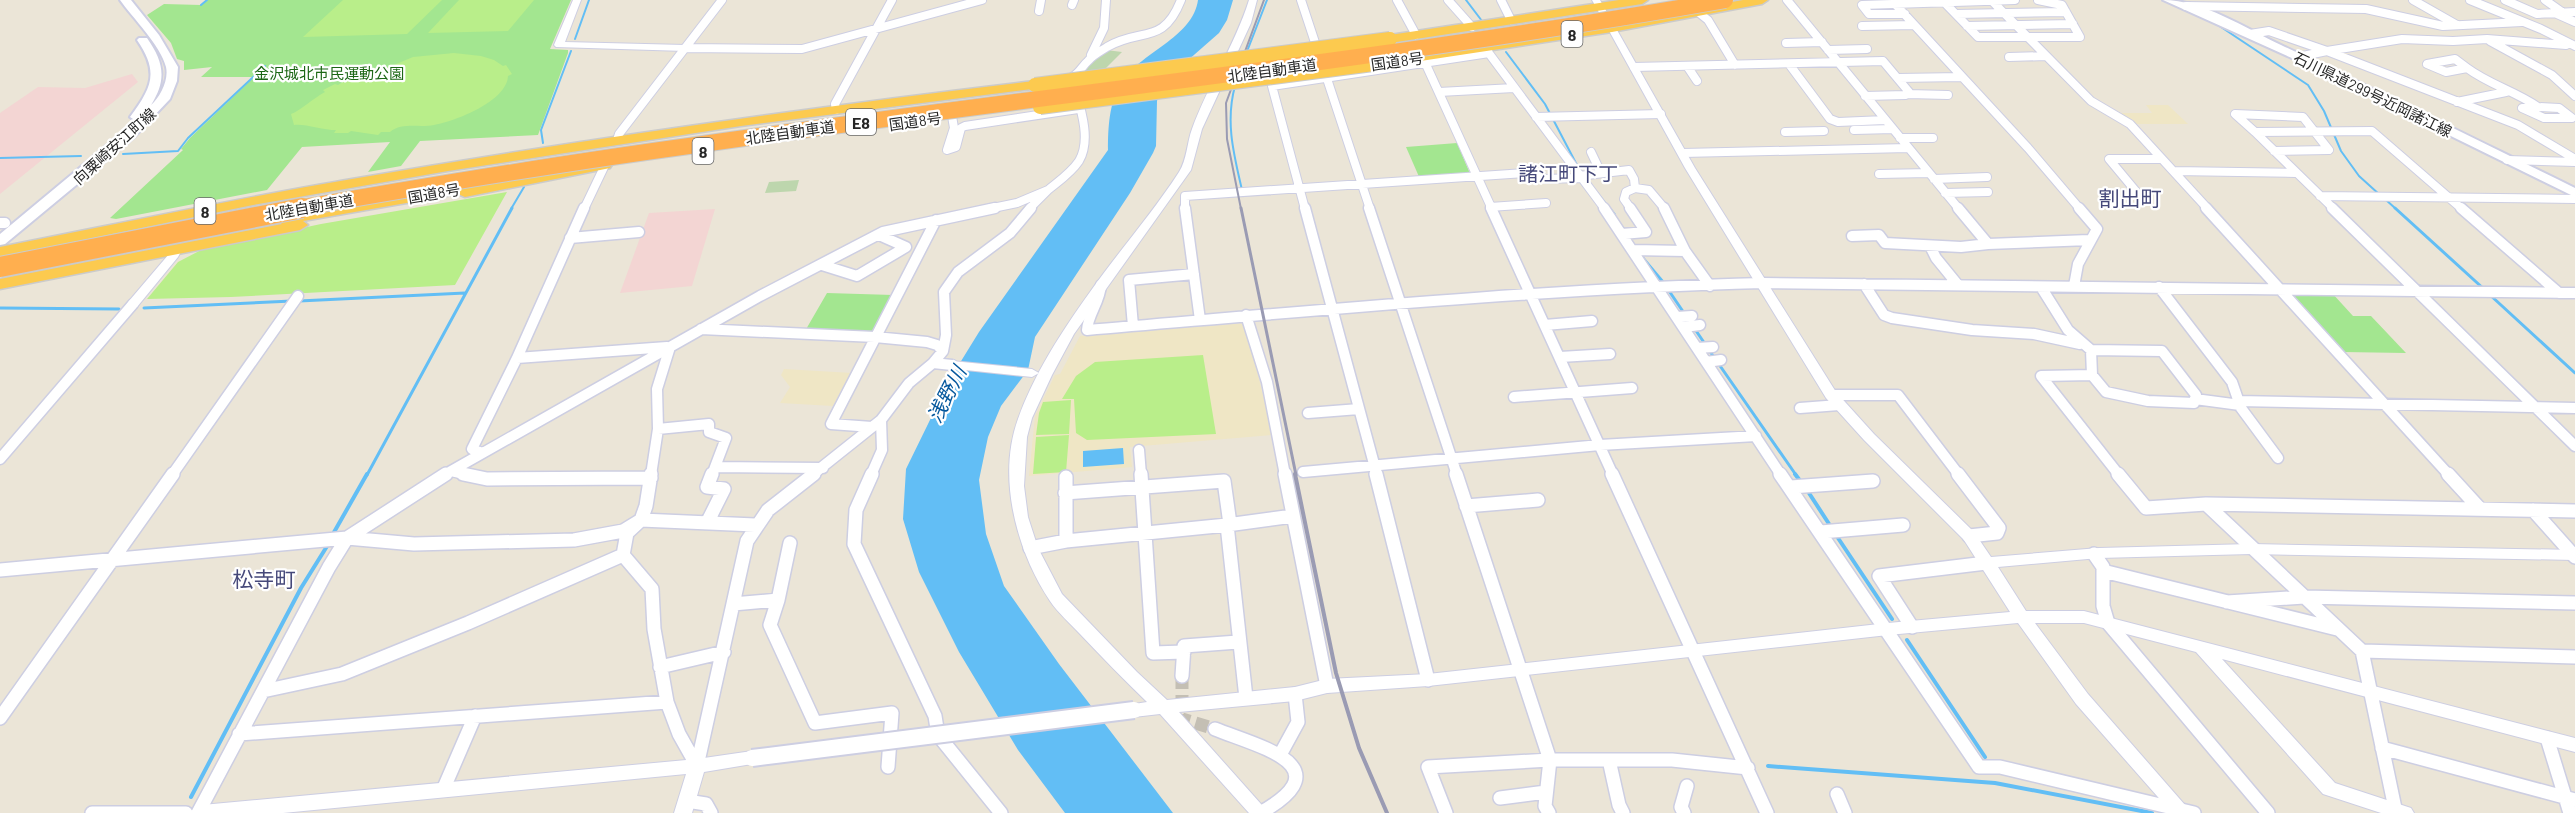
<svg xmlns="http://www.w3.org/2000/svg" width="2575" height="813" font-family="Barlow,'Noto Sans JP',sans-serif">
<style>
.education{fill:#efe6c5}
.medical{fill:#f3d5d3}
.green{fill:#a3e690}
.cemetery{fill:#bdd6ad}
.pitch{fill:#b9ee8a}
.water{fill:#62bef5}
.lines{fill:none;stroke-linecap:round;stroke-linejoin:round}
.stream-far2{stroke:#62bef5;stroke-width:2}
.stream-far1{stroke:#62bef5;stroke-width:3}
.stream{stroke:#62bef5;stroke-width:4}
.minor-tunnel{stroke:#c4bfb4;stroke-width:13;stroke-dasharray:13 6;stroke-linecap:butt}
.minor-far2-casing{stroke:#cdcee2;stroke-width:10}
.minor-far1-casing{stroke:#cdcee2;stroke-width:13}
.minor-casing{stroke:#cdcee2;stroke-width:16}
.tertiary-casing{stroke:#cdcee2;stroke-width:2}
.secondary-casing{stroke:#cdcee2;stroke-width:4}
.trunk-casing{stroke:#cbcbcb;stroke-width:3}
.minor-far2{stroke:#fff;stroke-width:8}
.minor-far1{stroke:#fff;stroke-width:10}
.minor{stroke:#fff;stroke-width:13}
.tertiary{fill:#fff;fill-rule:evenodd}
.secondary{fill:#fff;fill-rule:evenodd}
.trunk{fill:#fcca4f;fill-rule:evenodd}
.rail-far2{stroke:#9a9bb3;stroke-width:2}
.rail-far1{stroke:#9a9bb3;stroke-width:3}
.rail{stroke:#9a9bb3;stroke-width:4}
.tertiary-bridge-casing{stroke:#cdcee2;stroke-width:20;stroke-linecap:butt}
.trunk-bridge-casing{stroke:#cbcbcb;stroke-width:16;stroke-linecap:butt}
.motorway-bridge-far1-casing{stroke:#cbcbcb;stroke-width:18;stroke-linecap:butt}
.motorway-bridge-casing{stroke:#cbcbcb;stroke-width:22;stroke-linecap:butt}
.tertiary-bridge{stroke:#fff;stroke-width:16}
.trunk-bridge{stroke:#fcca4f;stroke-width:14}
.motorway-bridge-far1{stroke:#ffaf4f;stroke-width:16}
.motorway-bridge{stroke:#ffaf4f;stroke-width:20}
.labels{text-anchor:middle;dominant-baseline:central;stroke-width:4.5;stroke-linejoin:round;paint-order:stroke}
.far-street-label{font-size:15px;fill:#272727;stroke:#fff}
.far-park-label{font-size:15px;fill:#1c6715;stroke:#fff}
.shield{fill:#fff;stroke:#686868;stroke-width:1.5}
.shield-label{font-size:16px;font-weight:bold;fill:#272727}
.neighbourhood-label{font-size:20px;fill:#46497a;stroke:#fff}
.water-label{font-size:20px;font-style:italic;fill:#05589d;stroke:#fff}
.quarter-label{font-size:21px;fill:#46497a;stroke:#fff}
</style>
<rect width="100%" height="100%" fill="#ebe5d7"/>
<path class="education" d="M2146 105H2168L2188 124H2135L2116 113H2152Z
M1245 323 1273 435 1130 447 1132 467 1029 476 1035 416 1055 375 1060 374 1080 336Z
M784 369 852 373 833 406 780 403 790 387 781 375Z"/>
<path class="medical" d="M132 74 138 82 0 194V113L38 87 85 88Z
M715 209 692 286 620 293 649 213Z"/>
<path class="green" d="M208 0H571L550 49 568 50V53L538 135 420 141 401 166 368 172 390 142 302 147 267 190 116 219 110 218 183 150 181 149 190 138 254 77H201L212 67 184 70V61L177 59 171 43 147 15 164 4 201 5Z
M1457 143 1471 176 1420 179 1406 147Z
M2296 292 2332 293 2353 316H2371L2406 353 2343 352 2293 295Z
M827 293 893 295 873 333 805 331Z"/>
<path class="cemetery" d="M1106 50 1122 52 1104 70 1085 72 1088 65Z
M799 180 796 191 765 193 769 182Z"/>
<path class="pitch" d="M343 0H442L407 34 303 37Z
M459 0H534L508 31 428 33Z
M454 53 481 56 494 60 503 66 506 65 512 74 508 76C507 101 456 121 434 125 419 128 402 122 390 132H381L378 135 351 131 348 133H334L336 130C323 130 303 123 294 125L291 114C300 111 315 97 325 92L323 90 335 84 338 85 359 72 369 69 382 70 413 57Z
M507 192 455 285 231 297 147 299 178 262 203 249 321 224Z
M1203 355 1216 434 1087 440 1076 433 1074 399H1062L1076 376 1095 362Z
M1071 400 1069 434 1036 435 1039 413 1043 402Z
M1069 435 1066 472 1033 474 1036 437Z"/>
<path class="water" d="M1198 0H1233L1227 20 1219 33 1162 83 1157 101 1156 146 1153 153 1130 193 1035 337 1028 370 1001 406 988 437 979 480 986 534 1004 586 1059 664 1173 813H1065L1018 750 959 652 919 572 903 519 906 469 950 379 979 332 1108 150C1108 128 1109 103 1121 83 1139 53 1193 38 1198 0Z
M1123 448 1124 464 1083 467V451Z"/>
<g class="lines">
<path class="stream-far2" d="M1466 0 1482 21
M2181 0 2183 2
M201 5 207 0
M2212 21 2308 85 2324 111 2341 151 2359 176 2380 195
M575 39 589 0
M1506 52 1545 104 1578 167
M1246 54 1267 0
M1235 86C1225 122 1234 155 1242 190
M543 143 541 130 571 51
M123 154 178 151 188 138 265 66
M0 158 81 156
M1596 191 1610 209
M2385 199 2396 209
M511 209 524 187"/>
<path class="stream-far1" d="M1609 208 1614 214
M2395 208 2485 290
M1642 257 1663 282 1705 344
M2489 294 2575 373
M299 301 465 293
M0 308 119 309
M144 308 292 301
M1709 350 1796 475
M367 475 512 208"/>
<path class="stream" d="M1795 474 1801 482
M1807 490 1831 527
M333 534 367 474
M1836 535 1892 619
M1907 640 1985 757
M1768 766 1995 783 2152 813
M191 797 301 588 329 543"/>
<path class="minor-tunnel" d="M1182 676V719L1215 729"/>
<defs>
<path id="minor-far2" d="M1301 0 1370 209
M1397 0 1416 35
M1448 0 1472 27
M1501 0 1511 20
M1787 0 1959 209
M1942 0 1978 37H2080L2062 5 2038 0
M2413 0 2457 25
M2470 0 2541 29 2575 46
M2505 0 2537 14 2575 12
M2545 0 2562 12
M1992 1 2091 101 2130 124 2208 209
M1895 4 2028 148 2080 209
M1072 5 1074 0
M2186 6 2366 9 2443 26 2522 22
M1039 11 1041 0
M1698 12 1708 20 1735 65
M1905 14H1869L1862 5 2015 0
M1956 14 2066 12
M2557 14 2575 22
M1862 26 1914 25
M1967 26 2073 24
M2250 34 2269 31 2327 51 2402 39 2453 41 2487 39 2566 45
M2490 41 2552 75 2575 96
M1786 43 1822 42
M1482 44 1605 209
M685 48 802 49 982 0
M1828 50 1867 49
M1091 55 1104 28 1106 0
M2009 57 2046 56
M2298 57 2327 51 2518 125 2575 159
M1423 58 1492 209
M2455 59 2467 68 2446 72 2427 64Z
M1789 64 1830 119 1838 122 1885 120
M1687 66 1697 81
M1634 67 1883 61 1909 92 1906 95 1865 96
M2467 68C2490 85 2515 91 2538 107
M1898 78 1961 77
M1439 92 1514 88
M1908 94 1948 95
M2457 102 2506 92
M2538 107 2559 108 2572 118H2544L2522 108Z
M836 110 835 104 892 0
M952 116 954 128 947 150 956 147 961 128 965 126 1078 109
M1536 117 1661 114
M1854 130 1893 129
M1785 132 1824 131
M2255 132 2235 114 2303 117 2329 150 2274 151
M1900 138H1933
M617 140 619 134 722 0
M1591 152 1601 173
M1683 153 1908 148
M2507 160 2575 162
M2174 171 2296 173
M1879 174 1929 173
M1579 176 1629 170 1634 179 1635 188 1649 190 1665 209
M1934 179 1987 177
M1048 190C1059 181 1071 173 1079 161 1093 138 1078 101 1072 77 1080 73 1082 66 1088 61 1093 55 1101 51 1107 47 1141 27 1163 46 1181 0
M1945 193 1988 192
M2139 195 2109 159H2161
M2320 196 2575 199
M1490 207 1546 203
M584 209 605 165
M988 209 1017 203 1048 190 1029 209
M1185 209V196L1525 173H1538L1544 179 1581 178
M1305 209 1272 86 1489 53
M1631 209 1624 199 1626 192 1635 188
M2334 209 2255 132 2372 131 2462 209"/>
<path id="minor-far1" d="M584 208 517 358 667 347
M1185 208 1200 320
M1305 208 1377 475
M1369 208 1457 475
M1491 208 1613 475
M1604 208 1781 475
M1664 208 1685 251 1710 286
M1958 208 1988 244 2089 240
M2206 208 2449 475
M2332 208 2575 446
M2461 208 2559 293
M0 223H5
M1622 234 1646 232 1630 208
M1852 236 1879 235 1885 243 1961 247 1988 244
M570 238 639 232
M1930 246 1936 258 1958 285
M1633 250 1685 251
M822 265 857 276 906 247 879 235
M1864 284 1884 315 1892 318 1972 330 2034 334 2080 344
M1101 285C1100 302 1088 314 1087 330 1312 311 1537 289 1763 283L2575 293
M2074 286 2078 264 2097 229 2079 208
M2041 287 2068 330 2091 350 2092 375 2041 376 2119 475
M2159 287 2232 382 2241 408 2278 458
M1246 315 1267 382 1285 475
M1677 317 1692 316
M1545 325 1592 321
M1133 326 1129 280 1194 274
M1684 327 1700 325
M701 329 875 337 927 342 937 345 943 351
M1697 348 1713 347
M2091 350 2162 351 2196 395 2194 403 2148 401 2106 392 2092 375
M1560 357 1610 354
M1706 362 1721 360
M933 363 943 351 946 335 944 292 958 272 1010 233 1031 208
M1831 395H1898L1959 475
M1514 397 1632 388
M2195 399 2240 405
M2238 401 2575 408
M1800 408 1839 405
M1308 413 1359 409
M872 427 831 424 936 220
M658 429 709 424V432L726 438 715 467 823 468
M1139 450 1141 475
M482 453 472 449 517 358
M0 459 133 304
M451 471 469 475
M1303 472 1600 445 1756 436
M172 475 298 296
M444 475 760 296 883 232 995 208
M651 475 658 429 657 389 670 347
M712 475 715 467
M812 475 881 420 909 383 933 363 952 365
M871 475 882 450 881 420"/>
<path id="minor" d="M463 474 487 479 651 478
M872 474 856 510 854 544 935 716 938 735 1001 813
M1141 474 1153 653 1184 652
M1285 474 1327 686
M1376 474 1428 680
M1456 474 1550 760 1545 806 1549 813
M1612 474 1767 813
M1780 474 1979 767H2000L2194 813
M1958 474 1999 528 1997 533 1969 536
M2118 474 2146 508 2206 504 2575 511
M2448 474 2480 509
M1066 477V541
M1791 487 1873 481
M1065 493 1224 481 1230 524
M2206 504 2362 651 2396 813
M1466 506 1538 500
M2533 510 2575 557
M707 523 724 489 707 487 712 474
M1227 525 1293 516
M1821 532 1903 525
M1030 548 1066 541 1227 525 1246 698
M2094 554 2103 567V606L2108 623 2268 813
M623 555 652 589 654 629 667 702 679 734 697 766
M623 555 627 533 641 520 646 506 651 474
M0 570 347 538 414 544 574 540 623 531 641 520 755 525
M2103 571 2337 629
M778 600 770 625 815 723 892 713 888 767
M2227 602 2304 597 2575 603
M733 604 778 600 790 543
M1912 627 1879 576 1986 563
M2362 651 2575 657
M660 667 724 652
M1182 676 1184 646 1238 642
M263 691 342 674 468 623 623 555
M0 718 173 474
M1215 729C1260 747 1344 766 1260 813
M239 734 667 702
M2547 738 2570 813
M2382 748 2575 800
M1280 755 1298 722 1295 694
M1609 760 1619 805 1623 813
M697 766 747 541 768 510 814 474
M443 790 475 716
M1837 794 1845 813
M1500 798 1546 792
M687 801 706 804 711 813
M92 813H186
M198 813 329 567 347 538 446 474
M1446 813 1428 767 1550 760H1672L1748 768
M1684 813 1681 807 1687 786"/>
<path id="tertiary" d="M573 0H581L565 42 685 45 690 48 685 51 556 47 554 45Z
M1249 0H1257L1251 23 1202 129 1191 170 1074 334 1052 375 1032 418 1027 437 1024 486 1028 517 1038 548 1062 594 1137 672 1167 700 1295 687 1327 679 1428 674 1888 623 2010 612 1964 540 1864 440 1826 398 1685 168 1592 0H1600L1695 168 1836 392 1874 434 1974 532 1991 557 2099 548 2251 544 2575 550V560L2251 554 2099 558 1998 567 2026 611H2084L2575 738V752L2222 659 2335 783 2411 808 2414 813H2381L2323 794 2196 652 2084 623H2035L2088 694 2192 813H2172L2076 704 2018 623 1888 635 1428 686 1327 693 1295 701 1179 712 1269 813H1249L1160 714 1134 717 1128 715 1125 710 1128 705 1147 702C1124 680 1102 657 1080 634 1070 623 1058 613 1050 601 1016 550 997 477 1018 419 1034 374 1062 331 1090 292 1118 252 1152 214 1179 172 1187 160 1187 142 1192 129 1208 85 1235 45 1249 0Z
M177 245 183 248 178 257 137 307H129L127 304 129 301 169 254 173 246Z
M952 361 1032 369 1039 373 1032 377 947 368 945 365 947 362Z
M752 751 758 753 761 758 758 763 704 772 692 813H674L686 774 283 813H193L196 808 202 805 697 759Z"/>
<path id="secondary" d="M120 0H131L159 35 178 67 177 81 170 99 133 138 5 244 0 245V234L136 121 130 117C151 88 160 73 137 40L139 38H147C164 62 167 80 151 105 160 97 169 80 166 67 161 46 132 17 120 0Z
M2163 0C2203 0 2245 28 2281 45 2379 91 2477 140 2575 188V197L2294 59Z"/>
<path id="trunk" d="M1619 0H1648L1642 4 1390 43 1384 39 1390 35Z
M1743 0H1768L1762 4 1612 32 1381 67 1375 63 1381 59 1612 24Z
M1035 81 1042 85 1040 88 741 126 448 171 253 205 0 257V247C117 224 234 199 352 179 579 140 806 108 1035 81Z
M605 161 612 165 610 168 465 197 458 194 303 221 308 225 300 230 0 289V279L282 224 276 220 284 215 476 182 483 185Z"/>
</defs>
<use href="#minor-far2" class="minor-far2-casing"/>
<use href="#minor-far1" class="minor-far1-casing"/>
<use href="#minor" class="minor-casing"/>
<use href="#tertiary" class="tertiary-casing"/>
<use href="#secondary" class="secondary-casing"/>
<use href="#trunk" class="trunk-casing"/>
<use href="#minor-far2" class="minor-far2"/>
<use href="#minor-far1" class="minor-far1"/>
<use href="#minor" class="minor"/>
<use href="#tertiary" class="tertiary"/>
<use href="#secondary" class="secondary"/>
<use href="#trunk" class="trunk"/>
<path class="rail-far2" d="M1241 209 1227 139 1226 103 1264 0"/>
<path class="rail-far1" d="M1241 208 1296 475"/>
<path class="rail" d="M1295 474 1336 673 1359 748 1387 813"/>
<defs>
<path id="tertiary-bridge" d="M752 758 1134 710"/>
<path id="trunk-bridge" d="M1035 85 1390 39
M1040 107 1381 63"/>
<path id="motorway-bridge-far1" d="M294 209C425 186 557 164 689 146 1034 96 1381 61 1725 0"/>
<path id="motorway-bridge" d="M0 267 302 208"/>
</defs>
<use href="#tertiary-bridge" class="tertiary-bridge-casing"/>
<use href="#trunk-bridge" class="trunk-bridge-casing"/>
<use href="#motorway-bridge-far1" class="motorway-bridge-far1-casing"/>
<use href="#motorway-bridge" class="motorway-bridge-casing"/>
<use href="#tertiary-bridge" class="tertiary-bridge"/>
<use href="#trunk-bridge" class="trunk-bridge"/>
<use href="#motorway-bridge-far1" class="motorway-bridge-far1"/>
<use href="#motorway-bridge" class="motorway-bridge"/>
</g>
<g class="labels">
<g class="far-street-label">
<text transform="translate(1397 61) rotate(-8)">国道8号</text>
<text transform="translate(1272 70) rotate(-8)">北陸自動車道</text>
<text transform="translate(2373 94) rotate(26)">石川県道299号近岡諸江線</text>
<text transform="translate(915 121) rotate(-8)">国道8号</text>
<text transform="translate(790 132) rotate(-8)">北陸自動車道</text>
<text transform="translate(114 146) rotate(-42)">向粟崎安江町線</text>
<text transform="translate(434 193) rotate(-10)">国道8号</text>
<text transform="translate(309 207) rotate(-10)">北陸自動車道</text>
</g>
<g class="far-park-label">
<text x="329" y="73">金沢城北市民運動公園</text>
</g>
<g class="shield">
<rect x="1561.5" y="21" width="21" height="26" rx="4.5"/>
<rect x="846" y="109" width="30" height="26" rx="4.5"/>
<rect x="692.5" y="138" width="21" height="26" rx="4.5"/>
<rect x="194.5" y="198" width="21" height="26" rx="4.5"/>
</g>
<g class="shield-label">
<text x="1572" y="34">8</text>
<text x="861" y="122">E8</text>
<text x="703" y="151">8</text>
<text x="205" y="211">8</text>
</g>
<g class="neighbourhood-label">
<text x="1568" y="173">諸江町下丁</text>
</g>
<g class="water-label">
<text transform="translate(946 394) rotate(-63)">浅野川</text>
</g>
<g class="quarter-label">
<text x="2130" y="197">割出町</text>
<text x="264" y="578">松寺町</text>
</g>
</g>
</svg>
